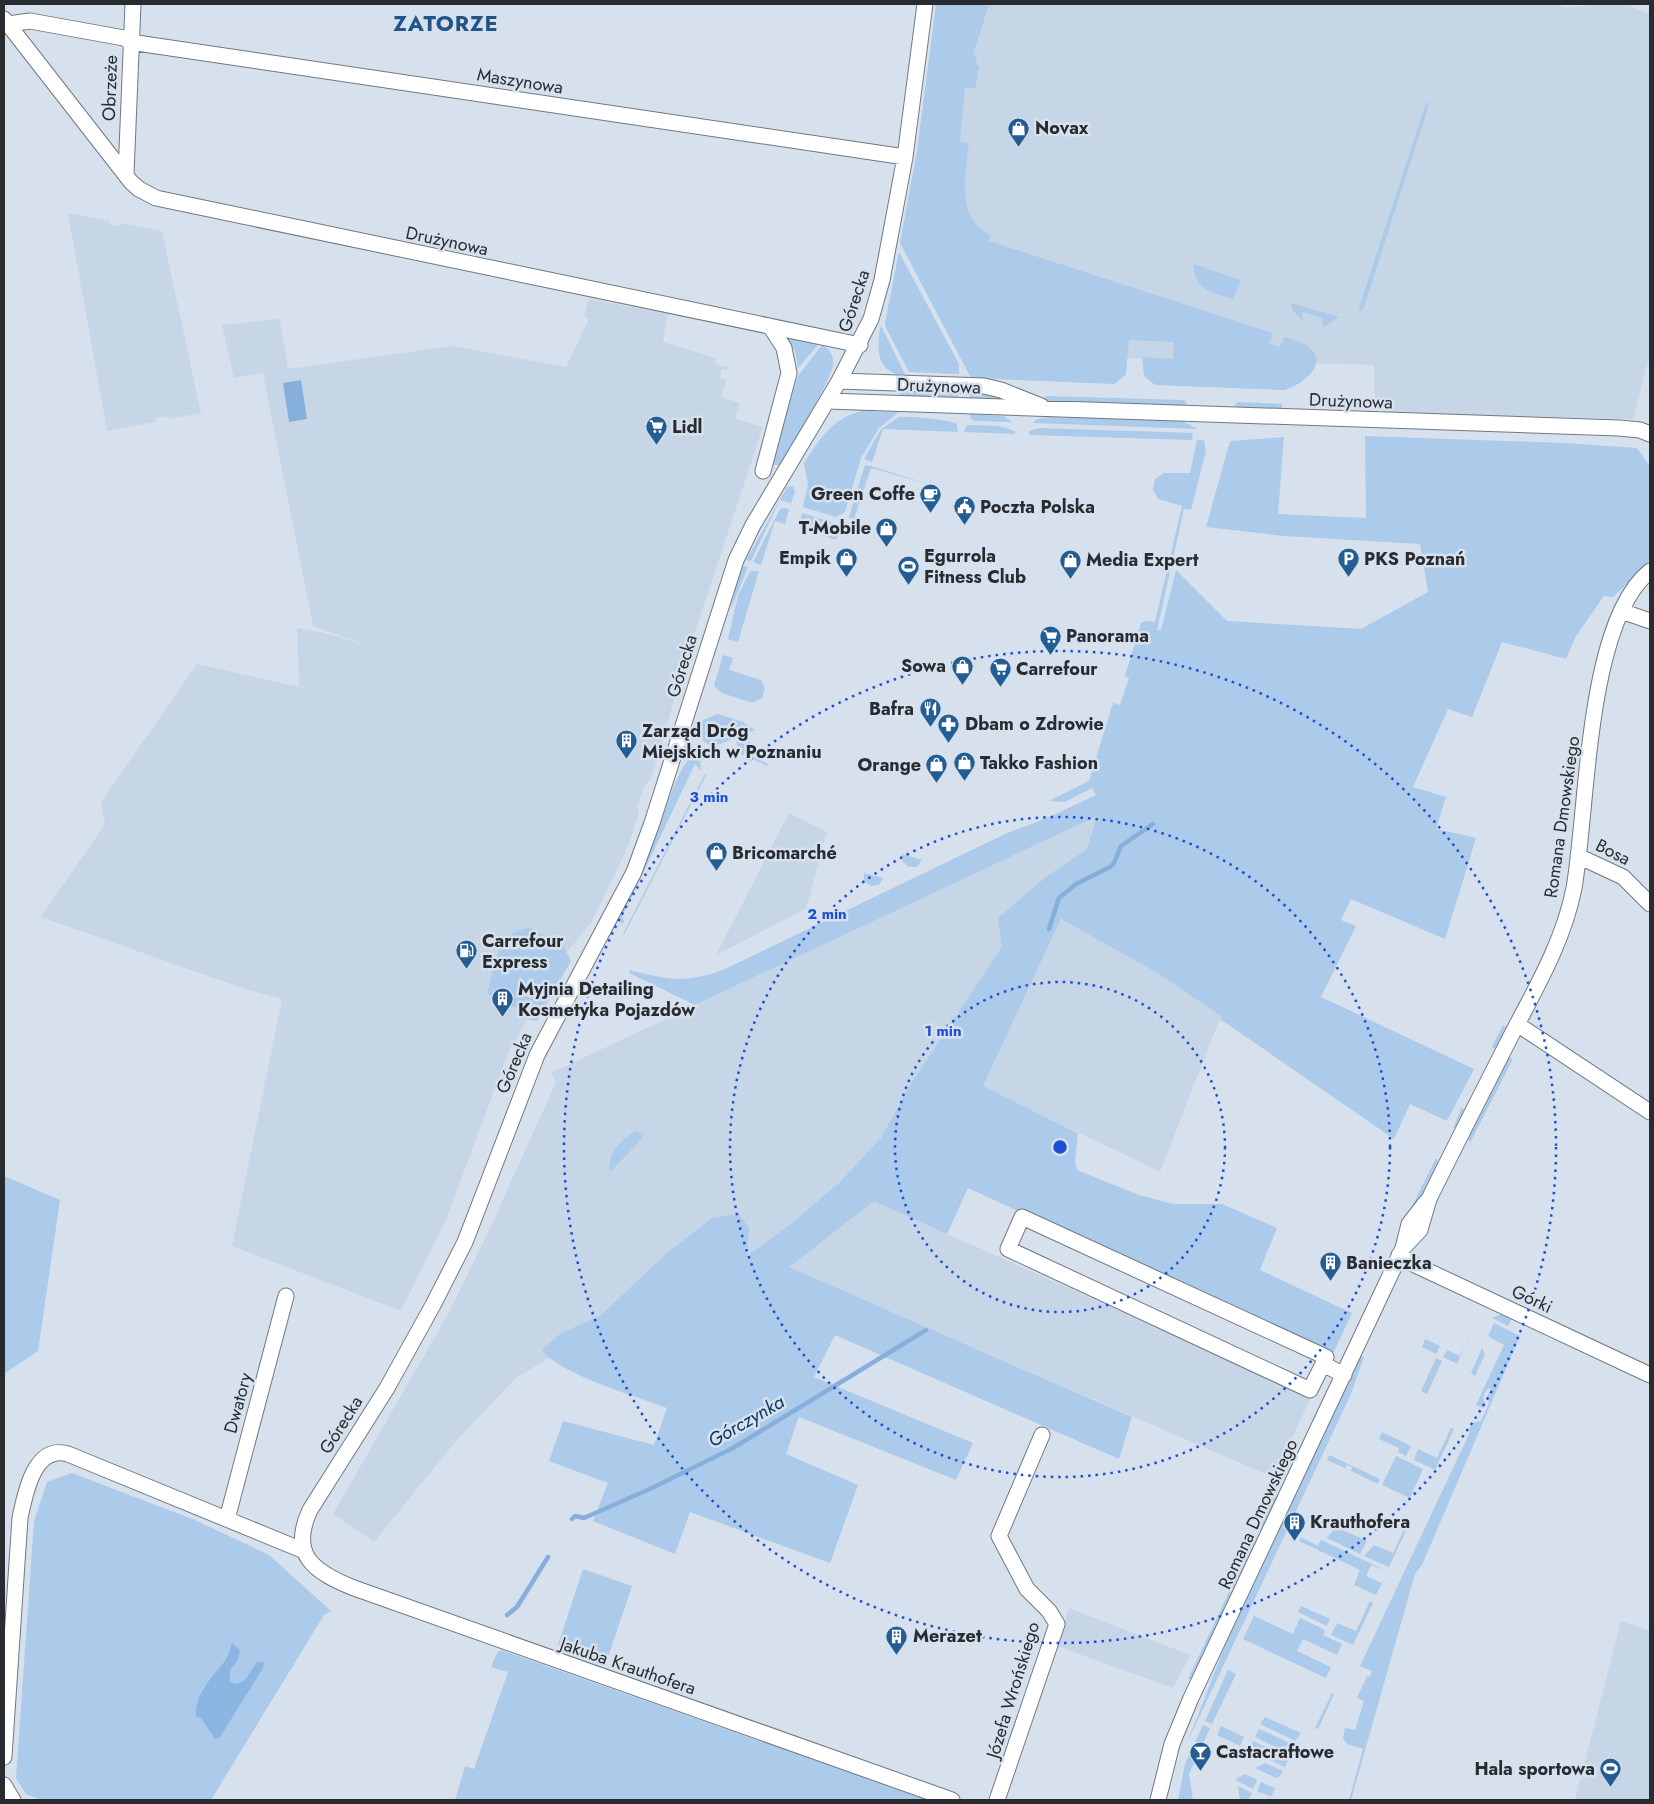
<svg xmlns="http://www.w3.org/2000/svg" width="1654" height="1804" font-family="Jost,sans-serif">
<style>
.built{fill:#c6d6e6}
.green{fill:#accae9}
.forest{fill:#8cb6e2}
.water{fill:#86afdb}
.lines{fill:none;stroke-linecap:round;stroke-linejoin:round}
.stream{stroke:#86afdb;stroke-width:4.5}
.minor-casing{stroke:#6f7882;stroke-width:17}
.minor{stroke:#fff;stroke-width:15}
.ring{fill:none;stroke:#1d4ed8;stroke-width:2.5;stroke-dasharray:2.5 5}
.labels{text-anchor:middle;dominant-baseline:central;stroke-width:5;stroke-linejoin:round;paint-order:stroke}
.street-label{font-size:18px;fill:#282c30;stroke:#d7e1ed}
.poi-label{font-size:18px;font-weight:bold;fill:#282c30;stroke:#d7e1ed;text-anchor:start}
.water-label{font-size:19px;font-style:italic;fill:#083760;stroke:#d7e1ed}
.district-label{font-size:22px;font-weight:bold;letter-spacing:1px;fill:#205587;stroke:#d7e1ed}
.centre{fill:#1d4ed8;stroke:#d7e1ed;stroke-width:2.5}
.ring-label{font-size:15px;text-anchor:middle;font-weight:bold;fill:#1d4ed8;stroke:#d7e1ed;stroke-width:5;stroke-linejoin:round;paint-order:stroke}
</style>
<rect width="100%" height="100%" fill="#d7e1ed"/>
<path class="built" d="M971 4H1552L1567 8 1600 4 1628 5 1650 14V354L1633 419 1386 413 1375 400 1374 365 984 354 950 297 957 97Z
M68 213 109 221V224L114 225 120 226 121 223 162 231 201 413 168 419 167 416 156 418 155 422 107 431Z
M589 299 668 314 663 342 716 358 715 364 728 367 727 370 722 369 720 378 726 380 721 397 740 403 735 419 763 427 689 650 651 779 645 785 637 806 639 814 626 851 592 921 565 955 508 1053 446 1220 401 1311 232 1246 282 999 248 990 41 917 105 824 101 802 197 664 299 687 297 628 321 632 372 647 313 626 263 373 234 378 222 325 280 319 288 369 453 346 566 367 589 319 584 316Z
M789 813 827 832 806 909 716 955Z
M1103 813 1084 876 874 1201 1311 1397 1278 1468 1270 1476 788 1267 573 1343 516 1378 456 1441 374 1542 333 1514 448 1314 486 1237 556 1082 551 1073Z
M1061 919 1159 974 1221 1016 1160 1172 983 1086Z
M1069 1608 1190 1655 1173 1688 1057 1646Z
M1621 1621 1650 1631V1800H1575Z"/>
<path class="green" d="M936 4H989L973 55 977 57 975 64 979 66 975 88H965L960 142 969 143C965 174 955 219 991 235L989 241 1273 333 1269 344 1280 347 1284 337C1294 340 1306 342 1313 351 1326 368 1298 387 1284 390L1155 385 1144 376 1142 357 1173 359 1174 342 1129 340 1126 375 1114 384 971 378 900 243 917 151Z
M1427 100 1428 108 1363 310 1360 311 1359 308Z
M899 252 959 364V374L909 372 886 328 885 323Z
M1194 264 1241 280 1233 299C1214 294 1193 289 1194 264Z
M1291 303 1339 317 1324 327 1322 318 1302 312 1303 321 1293 311Z
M880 327 882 328 906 376C876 373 877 351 880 327Z
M790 337 819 344 798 368 795 351 788 340Z
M822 345C829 349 834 355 833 364 833 378 792 444 783 460L780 465H774L772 458 798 376Z
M902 391 958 393V399L899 396Z
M970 393 998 394 1004 399H970Z
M1046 396 1184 400 1187 403 1184 407 1045 402 1043 399Z
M1238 402 1282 404V410L1238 408 1235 405Z
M862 411 899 412 879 428 861 458 845 512 836 517 803 507 808 485 804 463C820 439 832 418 862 411Z
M969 414 1003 416 1012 422 975 421 971 419Z
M899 417C910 416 950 420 957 424L958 432 883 429 872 462 864 459 881 429Z
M1049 417 1182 421 1198 429 1033 423 1037 419Z
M967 425 999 426 1015 431V434L964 432Z
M1039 428 1193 433 1192 440 1029 435V431Z
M1365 436 1564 443 1637 448 1650 467V557L1647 565 1613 597 1604 596 1576 636 1566 659 1502 642 1472 717 1448 709 1413 787 1446 797 1436 829 1476 838 1445 939 1351 899 1341 920 1356 926 1321 997 1474 1069 1447 1121 1410 1104 1394 1139 1220 1019 1221 1016 1159 974 1061 919 983 1086 1078 1133 1075 1161 1077 1170 1139 1195 1173 1204H1222L1277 1228 1260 1270 1352 1313 1332 1356 968 1188 947 1234 874 1201 789 1267 1132 1417 1119 1459 835 1335 814 1377 973 1443 956 1480 799 1417 786 1454 858 1485 830 1563 690 1512 675 1554 593 1521 608 1483 549 1461 563 1421 654 1445 667 1408C636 1396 561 1375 542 1350L561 1333 600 1316 667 1253 712 1218 739 1214 749 1228 747 1256 792 1223 839 1183 881 1138 911 1084 1002 947 998 918 1046 877 1087 849 1097 816 695 1005 629 973 630 970C666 980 687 983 723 970L1005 834 1047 818 1096 795 1092 788 1065 802 1049 801 1089 781 1113 703 1120 705 1129 678 1122 675 1125 676 1141 623 1146 621 1155 622 1182 506 1158 499 1153 489 1155 479 1164 473H1190L1197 440H1204L1206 451 1191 510 1184 509 1157 630H1161L1176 570 1227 621 1361 629 1428 592 1420 544 1284 536 1206 527 1230 441 1284 437 1278 514 1366 518Z
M865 465 871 466 931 485 871 468 854 519 849 517Z
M793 486 795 491 791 503 780 500 751 561 746 560 787 487Z
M783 508 789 509 785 524 775 521 761 565 753 562 780 509Z
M802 513 834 523 839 532 836 540 803 529 800 523Z
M743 566 748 567 731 609 735 587Z
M750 571H759L738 642 728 639 738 596Z
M723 655 733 658 729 670 761 680 765 688 762 698 754 702H749L722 693 714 686Z
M718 714 743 722 755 730 712 747 702 740 699 730 703 720Z
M744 739 754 744 749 755 768 764 767 766 740 753 736 742Z
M691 758 700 761 701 771 695 764 622 917 624 921 622 925 619 918C629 899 639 880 647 859 654 842 678 763 691 758Z
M705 774 706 775 624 935 623 934Z
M902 854 922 860 917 867H909L903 862Z
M864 873 883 878 879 885 871 886 864 881Z
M531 928 564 947 571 961 537 1021 522 1018 521 1011 487 994C495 966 496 930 531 928Z
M1503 1025 1507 1028 1496 1050 1492 1047Z
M1509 1057 1513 1059 1470 1143 1468 1138Z
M1462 1107 1465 1112 1457 1127 1453 1128Z
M636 1131 644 1134 639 1142 610 1172C607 1152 620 1141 636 1131Z
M1436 1158 1439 1163 1408 1219 1406 1218Z
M4 1176 60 1200 38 1351 4 1374Z
M1502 1314 1512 1318 1508 1326 1492 1318Z
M1494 1323 1520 1336 1422 1565 1415 1574 1351 1800H1349L1363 1749 1347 1744 1343 1738 1345 1728 1355 1730 1364 1701 1357 1698 1367 1676 1370 1677 1372 1671 1360 1666 1469 1434 1471 1423 1481 1421 1489 1403 1487 1397 1491 1389 1488 1388 1483 1397 1485 1403 1483 1408 1476 1405 1504 1345 1488 1336Z
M1474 1326 1457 1364 1443 1357 1447 1350 1460 1356Z
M1425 1339 1440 1346 1436 1354 1422 1347Z
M1482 1348 1485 1354 1475 1376 1471 1373Z
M1361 1356 1364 1357 1351 1394 1188 1741 1226 1643Z
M1436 1358 1442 1361 1427 1394 1421 1391Z
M1451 1428 1454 1429 1435 1470 1414 1460 1418 1449 1437 1458Z
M1382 1432 1411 1446 1406 1456 1398 1452 1399 1448 1379 1439Z
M1329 1455 1380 1479 1378 1484 1351 1471 1352 1467 1347 1465 1345 1468 1327 1460Z
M1396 1456 1423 1469 1410 1498 1382 1485Z
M72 1473 195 1520 269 1555 331 1611 324 1615 211 1800H41L26 1794 16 1778 34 1521 47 1482Z
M1275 1495 1278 1498 1263 1529H1259Z
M1407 1523 1409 1524 1389 1567 1364 1556 1374 1545 1393 1553Z
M1336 1527 1367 1541 1360 1554 1327 1538Z
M1256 1535 1259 1539 1193 1679H1188Z
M1301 1537 1318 1546 1321 1540 1387 1571 1371 1565 1366 1576 1382 1583 1376 1595 1354 1585 1360 1570 1299 1541Z
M583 1569 632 1586 606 1663 558 1645Z
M1370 1601 1373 1603 1353 1645 1331 1635 1337 1623 1356 1631Z
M1301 1606 1330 1619 1327 1626 1298 1612Z
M1254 1616 1293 1634 1300 1618 1325 1630 1323 1635 1342 1644 1337 1655 1303 1639 1297 1651 1331 1667 1326 1678 1243 1639Z
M501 1650 928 1800H455L465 1766 474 1769 508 1672 491 1667 497 1653Z
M1228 1670 1236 1674 1212 1724 1205 1721Z
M1332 1693 1334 1694 1318 1729 1315 1728Z
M1265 1717 1301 1733 1295 1741 1260 1724Z
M1203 1725 1210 1728 1189 1774 1193 1800H1178L1185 1764Z
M1221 1726 1244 1737 1240 1746 1217 1735Z
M1259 1729 1290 1743V1744L1280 1749 1255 1737Z
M1253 1741 1275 1752 1265 1757 1249 1750Z
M1280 1754 1289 1758 1285 1767 1270 1760Z
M1265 1763 1283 1771 1280 1776 1276 1778 1255 1768Z
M1245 1774 1257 1780 1253 1789 1237 1781 1236 1779Z
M1261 1782 1275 1788 1271 1797 1257 1791Z
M1238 1786 1252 1793 1248 1800H1240Z"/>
<path class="forest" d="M232 1643 240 1650 238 1660 230 1670V1682L237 1684 245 1680 257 1662H264L263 1668 220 1737 215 1739 201 1718 196 1716C194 1693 215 1675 227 1658 229 1654 230 1648 232 1643Z"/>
<path class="water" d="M301 380 307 419 289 422 283 383Z"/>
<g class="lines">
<path class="stream" d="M1049 929 1059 898 1076 884 1110 867 1114 863 1121 846 1153 824
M572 1519 575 1516 584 1518 652 1488 733 1448 926 1330
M507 1615 517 1607 548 1557"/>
<defs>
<path id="minor" d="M925 4 905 157 882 280 871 319 839 381 753 525 736 560 652 823 634 872 537 1055 465 1242 433 1305 387 1388 310 1510C289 1555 314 1572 354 1588L952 1800
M4 19 131 182 139 189 156 198 860 345
M8 24 30 21 124 38 130 42 905 157
M126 174 133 4
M839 381 984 386 1001 390 1041 406
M828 401 1619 428 1640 430 1650 434
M763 471 789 373 784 348 770 326
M1621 611 1650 621
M1578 856 1623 877 1650 904
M1517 1024 1650 1112
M1403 1248 1420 1230 1429 1199C1456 1144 1484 1089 1512 1034 1536 988 1564 940 1574 888 1588 809 1586 622 1650 571
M1399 1255 1413 1264 1650 1375
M1323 1364 1310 1390 1008 1249 1022 1217 1326 1357 1323 1364 1344 1375
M227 1519 286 1296
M4 1757 20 1518C25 1494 34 1444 68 1454L302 1550
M4 1785 13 1800
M997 1800 1057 1624 1049 1611 1027 1589 999 1536 1042 1435
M1158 1800 1172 1744 1191 1698 1403 1248 1409 1224 1426 1202"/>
</defs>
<use href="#minor" class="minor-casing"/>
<use href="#minor" class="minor"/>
</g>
<g class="ring">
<circle cx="1060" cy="1147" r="165"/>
<circle cx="1060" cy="1147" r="330"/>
<circle cx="1060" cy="1147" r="496"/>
</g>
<defs>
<symbol id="shop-pin" viewBox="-11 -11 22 30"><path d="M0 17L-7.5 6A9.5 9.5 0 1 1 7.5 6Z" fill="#235d94" stroke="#d7e1ed"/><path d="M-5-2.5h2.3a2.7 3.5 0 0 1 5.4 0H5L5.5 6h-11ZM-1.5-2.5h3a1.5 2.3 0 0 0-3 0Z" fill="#fff"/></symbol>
<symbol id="supermarket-pin" viewBox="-11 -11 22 30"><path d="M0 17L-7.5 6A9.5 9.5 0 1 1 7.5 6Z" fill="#235d94" stroke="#d7e1ed"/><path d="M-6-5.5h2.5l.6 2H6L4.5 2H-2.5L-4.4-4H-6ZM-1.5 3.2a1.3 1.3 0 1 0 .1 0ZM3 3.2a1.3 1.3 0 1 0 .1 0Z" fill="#fff"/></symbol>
<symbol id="cafe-pin" viewBox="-11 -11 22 30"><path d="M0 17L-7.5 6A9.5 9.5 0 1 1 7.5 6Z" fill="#235d94" stroke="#d7e1ed"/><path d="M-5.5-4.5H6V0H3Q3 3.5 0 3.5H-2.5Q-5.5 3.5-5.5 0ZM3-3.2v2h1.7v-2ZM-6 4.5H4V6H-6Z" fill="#fff"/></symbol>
<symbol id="civic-pin" viewBox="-11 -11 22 30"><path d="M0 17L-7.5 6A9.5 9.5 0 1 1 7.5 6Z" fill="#235d94" stroke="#d7e1ed"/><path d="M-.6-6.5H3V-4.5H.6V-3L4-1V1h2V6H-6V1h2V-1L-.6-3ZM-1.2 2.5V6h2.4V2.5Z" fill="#fff"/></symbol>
<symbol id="parking-pin" viewBox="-11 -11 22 30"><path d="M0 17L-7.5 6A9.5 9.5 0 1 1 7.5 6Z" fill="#235d94" stroke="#d7e1ed"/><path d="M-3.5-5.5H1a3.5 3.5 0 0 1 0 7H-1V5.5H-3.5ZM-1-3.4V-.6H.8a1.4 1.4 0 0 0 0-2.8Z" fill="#fff"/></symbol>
<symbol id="stadium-pin" viewBox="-11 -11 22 30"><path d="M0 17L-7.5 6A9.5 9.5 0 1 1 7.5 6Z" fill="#235d94" stroke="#d7e1ed"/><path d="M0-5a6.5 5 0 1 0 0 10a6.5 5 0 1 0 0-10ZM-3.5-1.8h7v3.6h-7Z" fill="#fff"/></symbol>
<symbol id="restaurant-pin" viewBox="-11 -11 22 30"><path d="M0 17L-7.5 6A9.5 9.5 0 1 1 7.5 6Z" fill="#235d94" stroke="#d7e1ed"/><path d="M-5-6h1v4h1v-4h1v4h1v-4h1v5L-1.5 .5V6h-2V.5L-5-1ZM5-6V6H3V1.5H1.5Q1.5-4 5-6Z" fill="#fff"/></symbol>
<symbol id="pharmacy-pin" viewBox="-11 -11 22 30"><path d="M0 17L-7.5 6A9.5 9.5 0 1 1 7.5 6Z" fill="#235d94" stroke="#d7e1ed"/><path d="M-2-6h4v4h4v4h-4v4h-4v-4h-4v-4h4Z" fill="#fff"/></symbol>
<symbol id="building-pin" viewBox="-11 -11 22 30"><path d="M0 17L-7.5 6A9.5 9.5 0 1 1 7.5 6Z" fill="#235d94" stroke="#d7e1ed"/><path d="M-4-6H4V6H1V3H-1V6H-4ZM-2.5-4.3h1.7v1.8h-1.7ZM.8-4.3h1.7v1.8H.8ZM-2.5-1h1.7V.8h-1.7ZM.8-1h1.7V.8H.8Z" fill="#fff"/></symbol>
<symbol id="fuel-pin" viewBox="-11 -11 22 30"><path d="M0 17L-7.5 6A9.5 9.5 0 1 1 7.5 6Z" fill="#235d94" stroke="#d7e1ed"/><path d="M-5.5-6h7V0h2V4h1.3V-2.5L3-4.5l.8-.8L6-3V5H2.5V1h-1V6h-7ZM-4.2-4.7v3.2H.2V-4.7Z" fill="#fff"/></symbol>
<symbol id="bar-pin" viewBox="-11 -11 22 30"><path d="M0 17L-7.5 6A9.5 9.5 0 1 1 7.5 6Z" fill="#235d94" stroke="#d7e1ed"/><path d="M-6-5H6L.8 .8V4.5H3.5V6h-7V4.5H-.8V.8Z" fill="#fff"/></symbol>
</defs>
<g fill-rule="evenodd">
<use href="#shop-pin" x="1006" y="116" width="25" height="34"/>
<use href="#supermarket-pin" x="644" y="414" width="25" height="34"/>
<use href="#cafe-pin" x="918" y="482" width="25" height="34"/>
<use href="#civic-pin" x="952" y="494" width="25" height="34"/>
<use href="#shop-pin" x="874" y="516" width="25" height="34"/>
<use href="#shop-pin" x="834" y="546" width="25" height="34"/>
<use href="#parking-pin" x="1336" y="546" width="25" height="34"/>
<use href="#shop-pin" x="1058" y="548" width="25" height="34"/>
<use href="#stadium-pin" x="896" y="554" width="25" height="34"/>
<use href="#supermarket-pin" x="1038" y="624" width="25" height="34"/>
<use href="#shop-pin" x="950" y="654" width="25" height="34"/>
<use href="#supermarket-pin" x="988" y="656" width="25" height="34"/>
<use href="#restaurant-pin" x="918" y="696" width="25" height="34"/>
<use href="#pharmacy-pin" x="936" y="712" width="25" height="34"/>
<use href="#building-pin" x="614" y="728" width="25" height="34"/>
<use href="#shop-pin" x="952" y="750" width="25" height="34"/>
<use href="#shop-pin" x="924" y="752" width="25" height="34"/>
<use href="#shop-pin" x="704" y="840" width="25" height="34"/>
<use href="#fuel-pin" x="454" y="938" width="25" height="34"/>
<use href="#building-pin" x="490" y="986" width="25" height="34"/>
<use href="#building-pin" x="1318" y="1250" width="25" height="34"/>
<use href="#building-pin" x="1282" y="1510" width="25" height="34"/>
<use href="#building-pin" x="884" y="1624" width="25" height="34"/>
<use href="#bar-pin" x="1188" y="1740" width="25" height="34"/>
<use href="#stadium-pin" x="1598" y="1756" width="25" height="34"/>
</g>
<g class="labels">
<g class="street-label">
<text transform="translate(520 81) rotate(9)">Maszynowa</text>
<text transform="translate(110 88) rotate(-88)">Obrzeże</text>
<text transform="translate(447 241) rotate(12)">Drużynowa</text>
<text transform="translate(854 301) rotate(-72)">Górecka</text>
<text transform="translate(939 386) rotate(2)">Drużynowa</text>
<text transform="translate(1351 401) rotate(2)">Drużynowa</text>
<text transform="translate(682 666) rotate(-73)">Górecka</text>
<text transform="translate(1562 817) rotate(-82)">Romana Dmowskiego</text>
<text transform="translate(1613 852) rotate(27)">Bosa</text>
<text transform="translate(514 1063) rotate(-67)">Górecka</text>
<text transform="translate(1532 1299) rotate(25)">Górki</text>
<text transform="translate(238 1403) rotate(-75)">Dwatory</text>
<text transform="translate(341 1425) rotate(-58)">Górecka</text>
<text transform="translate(1258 1514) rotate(-65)">Romana Dmowskiego</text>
<text transform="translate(628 1666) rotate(19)">Jakuba Krauthofera</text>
<text transform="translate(1013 1690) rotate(-73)">Józefa Wrońskiego</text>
</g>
<g class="poi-label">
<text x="1035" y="128">Novax</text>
<text x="672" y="427">Lidl</text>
<text x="915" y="494" text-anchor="end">Green Coffe</text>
<text x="980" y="507">Poczta Polska</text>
<text x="871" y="528" text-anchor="end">T-Mobile</text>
<text x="924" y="556">Egurrola<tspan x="924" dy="21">Fitness Club</tspan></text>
<text x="831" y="558" text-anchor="end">Empik</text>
<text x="1364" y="559">PKS Poznań</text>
<text x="1086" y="560">Media Expert</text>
<text x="1066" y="636">Panorama</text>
<text x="946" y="666" text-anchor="end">Sowa</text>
<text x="1016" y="669">Carrefour</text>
<text x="914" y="709" text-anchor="end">Bafra</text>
<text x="965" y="724">Dbam o Zdrowie</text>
<text x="642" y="731">Zarząd Dróg<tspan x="642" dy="21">Miejskich w Poznaniu</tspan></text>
<text x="980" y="763">Takko Fashion</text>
<text x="921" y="765" text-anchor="end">Orange</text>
<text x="732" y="853">Bricomarché</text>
<text x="482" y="941">Carrefour<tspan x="482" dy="21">Express</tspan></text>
<text x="518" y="989">Myjnia Detailing<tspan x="518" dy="21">Kosmetyka Pojazdów</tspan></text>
<text x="1346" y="1263">Banieczka</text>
<text x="1310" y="1522">Krauthofera</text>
<text x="913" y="1636">Merazet</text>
<text x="1216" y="1752">Castacraftowe</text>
<text x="1595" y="1769" text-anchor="end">Hala sportowa</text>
</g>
<g class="water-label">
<text transform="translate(746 1421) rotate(-30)">Górczynka</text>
</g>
<g class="district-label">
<text x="446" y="23">ZATORZE</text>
</g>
</g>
<circle cx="1060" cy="1147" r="8" class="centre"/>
<g class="ring-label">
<text x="709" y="802">3 min</text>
<text x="827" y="919">2 min</text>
<text x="943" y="1036">1 min</text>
</g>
<rect width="1654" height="1804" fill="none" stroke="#282c30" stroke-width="10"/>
</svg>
